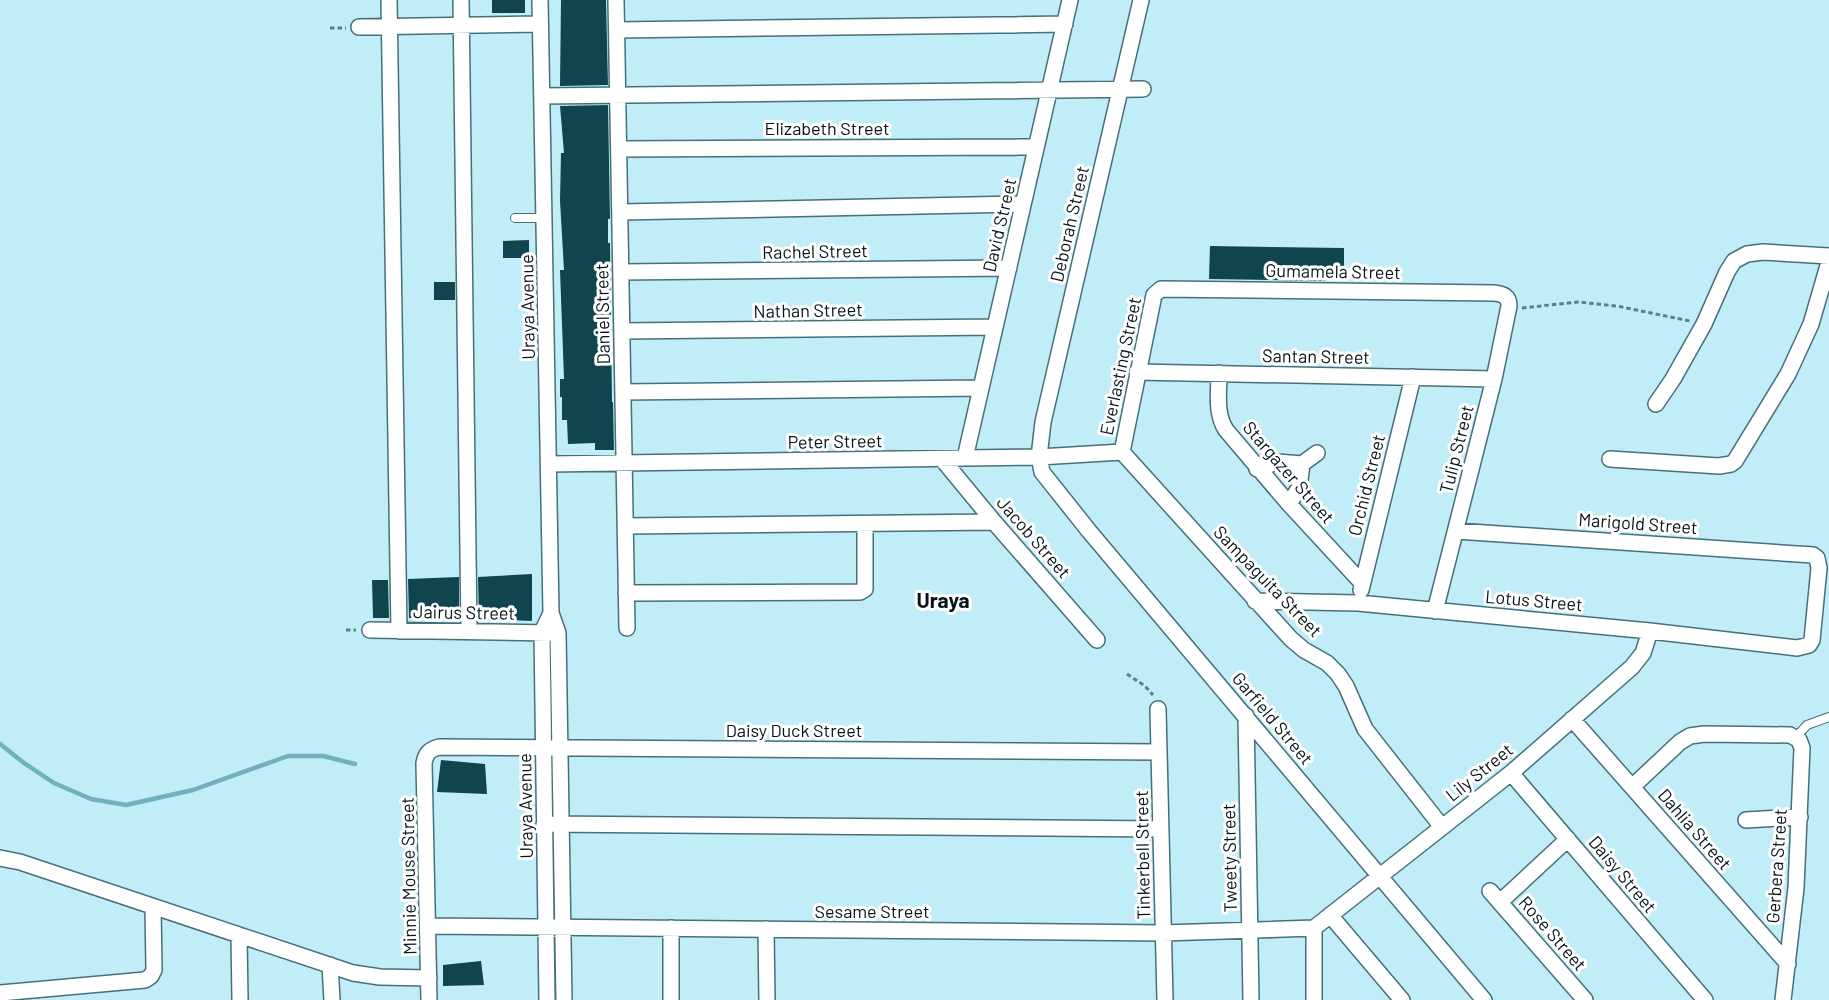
<svg xmlns="http://www.w3.org/2000/svg" width="1829" height="1000" font-family="Barlow,sans-serif">
<style>
.lines{fill:none;stroke-linecap:round;stroke-linejoin:round}
.stream{stroke:#70b0bf;stroke-width:4.5}
.building{fill:#10444e}
.lane-casing{stroke:#467079;stroke-width:10}
.street-casing{stroke:#467079;stroke-width:18}
.path{stroke:#607e85;stroke-width:3;stroke-dasharray:4.5 3;stroke-linecap:butt}
.lane{stroke:#fff;stroke-width:8}
.street{stroke:#fff;stroke-width:15}
.labels{text-anchor:middle;dominant-baseline:central;stroke-width:6;stroke-linejoin:round;paint-order:stroke}
.street-label{font-size:18px;fill:#041418;stroke:#fff}
.quarter-label{font-size:21px;font-weight:bold;fill:#041418;stroke:#fff}
</style>
<rect width="100%" height="100%" fill="#c0edf7"/>
<g class="lines">
<path class="stream" d="M0 744 24 763 54 783 91 799 126 805 193 790 288 756H323L355 764"/>
</g>
<path class="building" d="M492 0H525V13H492Z
M561 0H606L608 85 560 86Z
M608 105 610 219H608V243H610L612 402H613L614 450H595V443L568 444 567 420H562V397H560V379H564L560 270H564L560 201 561 153H564L560 106Z
M529 240V258H503V241Z
M1210 246 1344 248V271H1325V281L1209 279Z
M434 282H455V300H434Z
M532 574V621L479 619 478 577Z
M459 577V619L409 618 408 579Z
M372 580H388L389 618H373Z
M441 760 485 764 487 794 437 792Z
M481 961 484 985 443 986V965Z"/>
<g class="lines">
<defs>
<path id="lane" d="M515 218H544
M1796 737 1807 725 1829 717"/>
<path id="street" d="M389 0 399 631
M461 0 469 631
M540 0 551 613 558 633 564 1000
M616 0 627 628
M1141 0 1043 422 1039 457 1042 472 1089 531 1484 1000
M359 27 540 24
M617 30 1065 24
M542 96 1143 89
M619 149 1036 147
M620 212 1023 204
M621 272 1009 268
M622 331 995 327
M1137 372 1494 379
M1219 373C1219 392 1215 413 1226 430L1289 504 1362 583
M623 392 981 388
M1656 404 1673 379 1704 324 1727 272 1734 261 1747 254 1763 252 1829 256
M1122 452 1154 295 1161 289 1494 293C1503 294 1509 296 1509 306L1494 379 1435 611
M1122 452 1291 639 1304 650 1327 663 1338 674 1346 686 1365 729 1442 827
M965 458 1070 0
M942 459 994 522 1097 640
M1610 459 1719 466 1731 464 1735 461 1788 374 1811 324 1829 262
M549 464 1039 457 1122 452
M1302 464 1317 453
M1257 469 1277 462 1302 464 1299 488 1289 504
M625 526 994 522
M1361 590 1413 377
M626 593 860 592 865 589V524
M1255 601 1358 603 1650 631 1797 648 1809 645 1812 640 1819 568 1817 558 1813 555 1456 531
M370 630 549 633
M1158 709 1165 1000
M1246 716 1251 1000
M1572 719 1788 964
M1511 773 1705 1000
M1632 787 1680 742 1690 736 1704 734 1790 735 1799 740 1802 748 1796 888 1783 1000
M1746 820 1800 817
M544 824 1161 829
M0 858 20 862 353 973 380 977 429 978
M1490 891 1585 1000
M1500 902 1568 839
M1330 915 1402 1000
M429 926 1163 933 1314 928
M671 928V1000
M1314 928 1511 773 1632 667 1643 653 1650 631
M1314 928V1000
M766 929 767 1000
M239 935 240 1000
M330 965 332 1000
M0 993 145 980 151 976 154 970 153 907
M429 1000 424 763C426 753 429 750 439 747L1159 752
M547 1000 542 632 551 613"/>
</defs>
<use href="#lane" class="lane-casing"/>
<use href="#street" class="street-casing"/>
<path class="path" d="M330 28H346
M1522 308 1578 302 1617 306 1690 321
M346 630H356
M1127 674 1145 686 1153 695"/>
<use href="#lane" class="lane"/>
<use href="#street" class="street"/>
</g>
<g class="labels">
<g class="street-label">
<text x="827" y="128">Elizabeth Street</text>
<text transform="translate(1069 224) rotate(-77)">Deborah Street</text>
<text transform="translate(999 225) rotate(-77)">David Street</text>
<text transform="translate(815 251) rotate(-1)">Rachel Street</text>
<text transform="translate(1333 271) rotate(1)">Gumamela Street</text>
<text transform="translate(527 307) rotate(-91)">Uraya Avenue</text>
<text transform="translate(808 310) rotate(-1)">Nathan Street</text>
<text transform="translate(602 314) rotate(-91)">Daniel Street</text>
<text transform="translate(1316 356) rotate(1)">Santan Street</text>
<text transform="translate(1120 366) rotate(-78)">Everlasting Street</text>
<text transform="translate(835 441) rotate(-1)">Peter Street</text>
<text transform="translate(1456 449) rotate(-76)">Tulip Street</text>
<text transform="translate(1289 472) rotate(49)">Stargazer Street</text>
<text transform="translate(1366 485) rotate(-76)">Orchid Street</text>
<text transform="translate(1638 523) rotate(4)">Marigold Street</text>
<text transform="translate(1034 537) rotate(49)">Jacob Street</text>
<text transform="translate(1268 581) rotate(46)">Sampaguita Street</text>
<text transform="translate(1534 600) rotate(5)">Lotus Street</text>
<text transform="translate(464 612) rotate(1)">Jairus Street</text>
<text transform="translate(1273 718) rotate(50)">Garfield Street</text>
<text x="794" y="730">Daisy Duck Street</text>
<text transform="translate(1479 772) rotate(-39)">Lily Street</text>
<text transform="translate(525 806) rotate(-91)">Uraya Avenue</text>
<text transform="translate(1695 829) rotate(49)">Dahlia Street</text>
<text transform="translate(1142 855) rotate(-91)">Tinkerbell Street</text>
<text transform="translate(1229 858) rotate(-91)">Tweety Street</text>
<text transform="translate(1776 866) rotate(-86)">Gerbera Street</text>
<text transform="translate(1623 874) rotate(50)">Daisy Street</text>
<text transform="translate(408 876) rotate(-91)">Minnie Mouse Street</text>
<text x="872" y="911">Sesame Street</text>
<text transform="translate(1553 933) rotate(49)">Rose Street</text>
</g>
<g class="quarter-label">
<text x="943" y="599">Uraya</text>
</g>
</g>
</svg>
